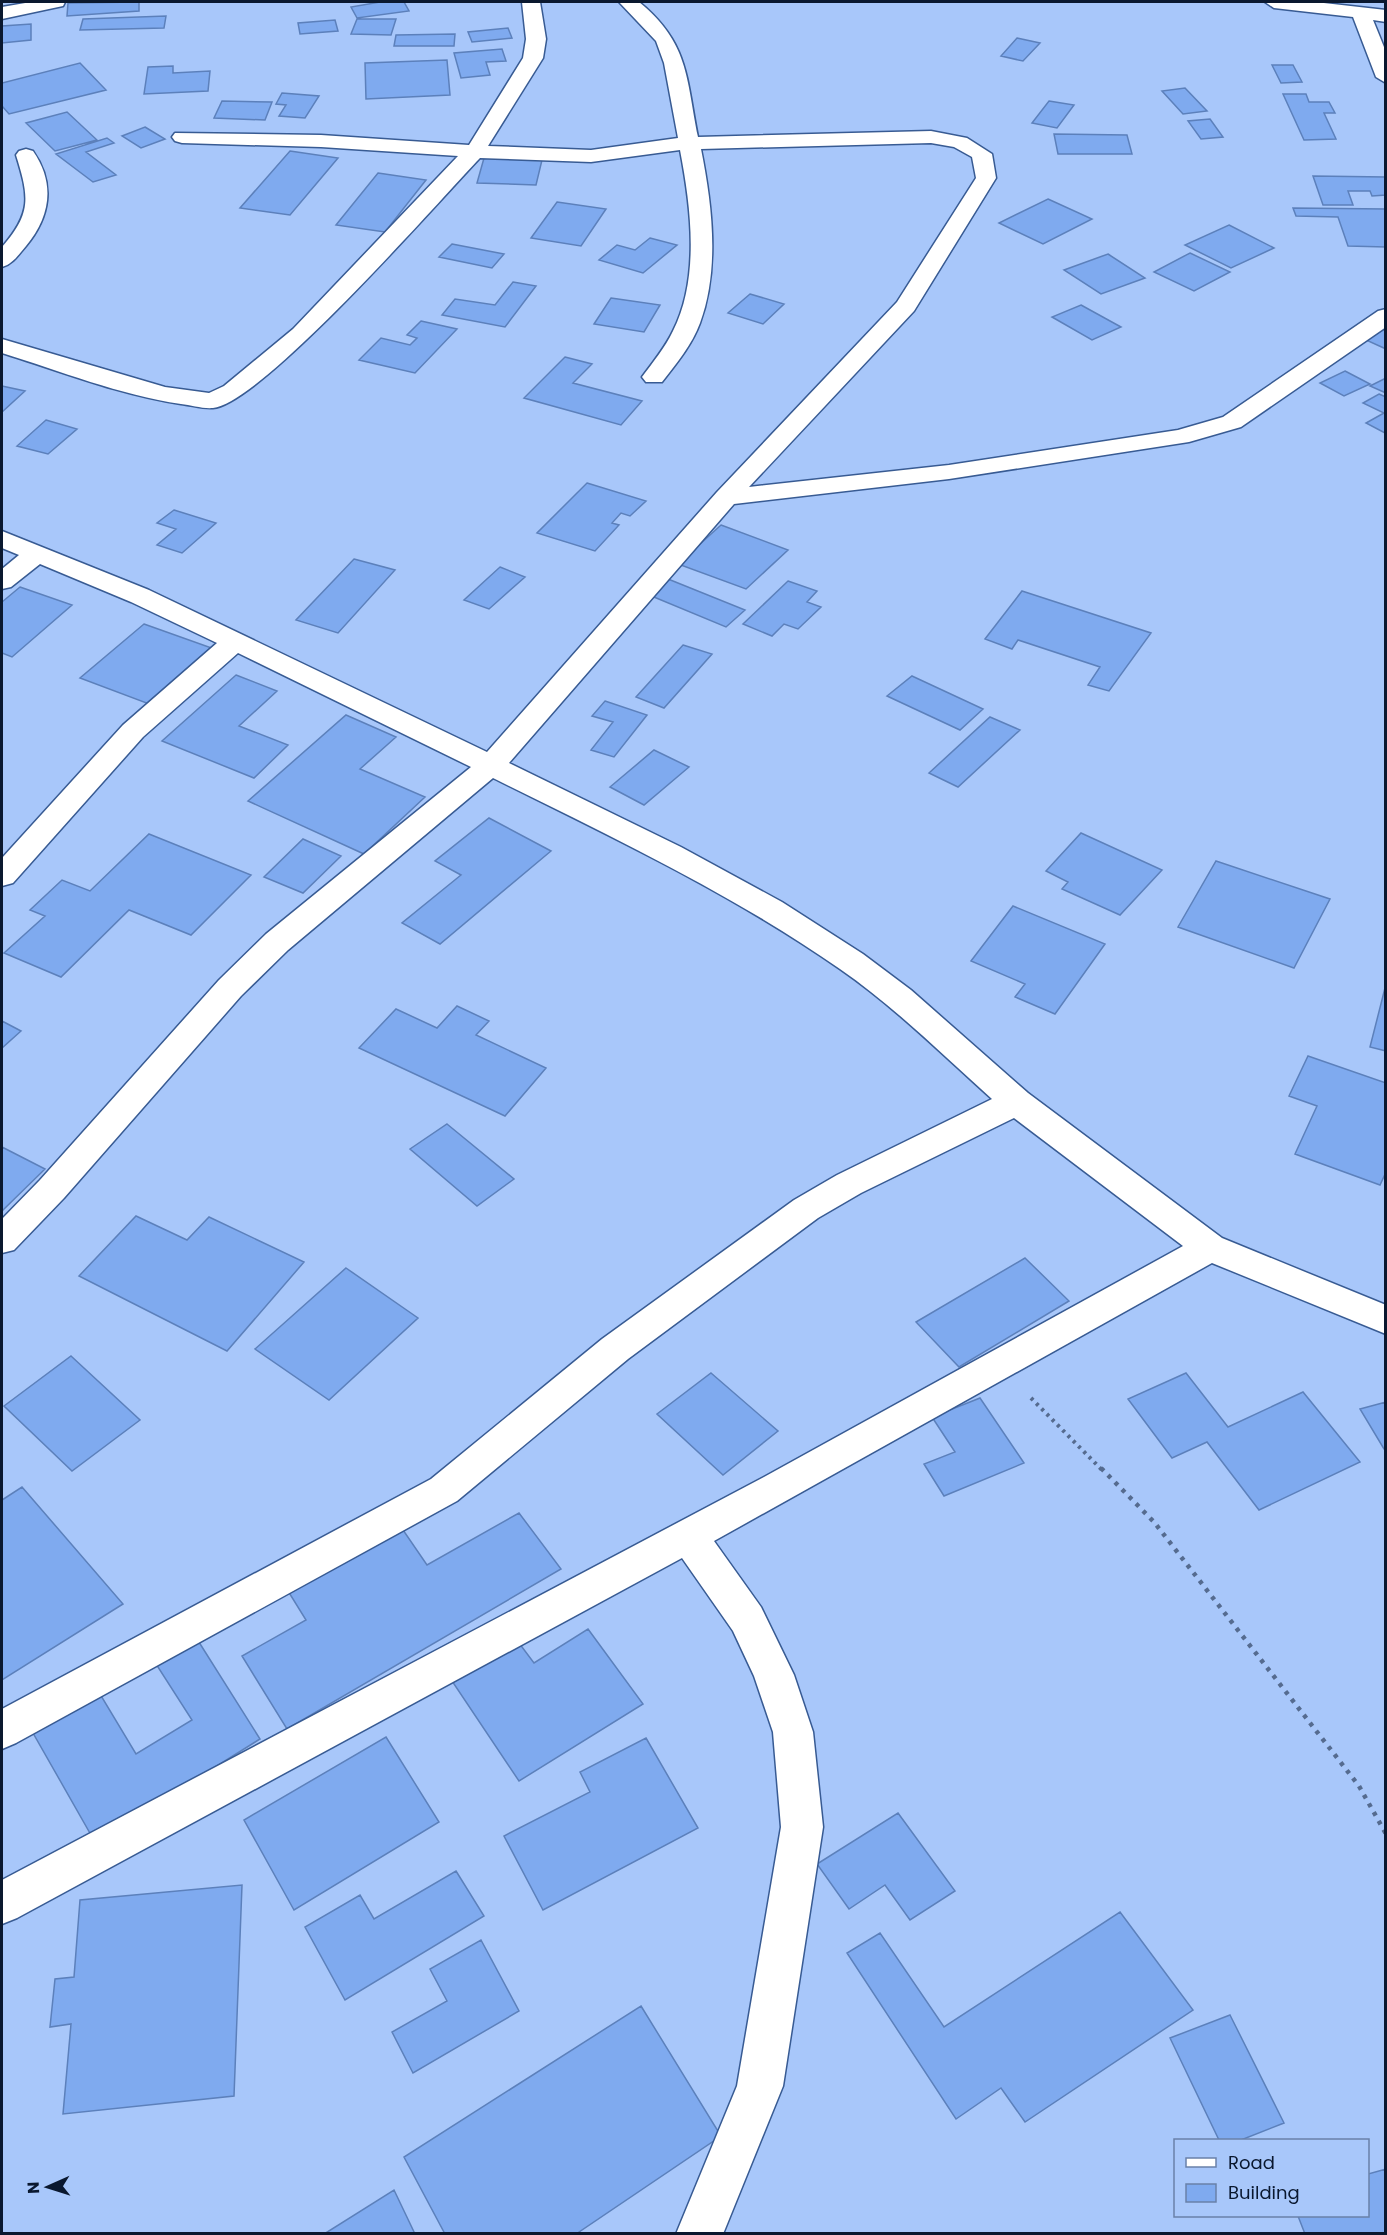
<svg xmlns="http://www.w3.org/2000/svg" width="1387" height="2235" font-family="Poppins,sans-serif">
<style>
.building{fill:#7faaef;stroke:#5c80bb;stroke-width:1.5}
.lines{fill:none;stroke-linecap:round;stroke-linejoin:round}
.minor-casing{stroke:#385b93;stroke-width:3}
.path-far1{stroke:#556b8f;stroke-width:4;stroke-dasharray:3 4.5;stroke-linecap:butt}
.path{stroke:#556b8f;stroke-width:4.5;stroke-dasharray:4 6;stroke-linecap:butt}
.minor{fill:#fff;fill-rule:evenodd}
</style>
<rect width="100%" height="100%" fill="#a8c7fa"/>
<path class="building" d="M139 2V11L67 16 68 3Z
M380 2H404L409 11 357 18 351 7Z
M166 16 164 28 80 30 83 19Z
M357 19H396L391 35 351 34Z
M335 20 338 31 300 34 298 23Z
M31 24V40L2 43V26Z
M508 28 512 38 472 42 468 32Z
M455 34 454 46H394L396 35Z
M1017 38 1040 43 1023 61 1001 56Z
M502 49 506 61 486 62 490 75 461 78 454 53Z
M447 60 450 95 366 99 365 63Z
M80 63 106 90 9 114 2 106V83Z
M1272 65H1293L1302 82 1281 83Z
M173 66V73L210 71 208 91 144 94 148 67Z
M1185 88 1207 111 1183 114 1162 91Z
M282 93 319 96 305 118 279 116 286 105 276 104Z
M1283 94H1306L1309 102H1329L1335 113H1324L1336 139 1304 140Z
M222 101 272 102 265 120 214 118Z
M1049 101 1074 105 1057 128 1032 123Z
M67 112 97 140 55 151 26 123Z
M1210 119 1223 137 1201 139 1188 121Z
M145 127 165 139 141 148 122 136Z
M1054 134 1127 135 1132 154H1058Z
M107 138 114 143 86 152 116 175 93 182 56 154Z
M290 151 338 158 290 215 240 208Z
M484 158 542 160 536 185 477 183Z
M378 173 426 180 385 232 336 225Z
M1313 176 1386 177V195L1372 196 1370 191H1348L1353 205H1323Z
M1048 199 1092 219 1043 244 999 223Z
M557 202 606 209 581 246 531 238Z
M1293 208 1386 209V247L1348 246 1338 217 1296 216Z
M1229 225 1274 248 1231 268 1185 245Z
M650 238 677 245 643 273 599 260 617 245 635 250Z
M452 244 504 254 492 268 439 257Z
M1190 253 1230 272 1194 291 1154 272Z
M1108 254 1145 278 1101 294 1064 270Z
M513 282 536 286 505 327 442 315 455 299 495 305Z
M750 294 784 304 763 324 728 313Z
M611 298 660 305 644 332 594 324Z
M1081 305 1121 327 1092 340 1052 317Z
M421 321 457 329 415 373 359 360 381 338 410 345 417 338 407 335Z
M1386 328V349L1366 340Z
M565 357 592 364 573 383 642 401 621 425 524 398Z
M1345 371 1370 384 1344 396 1320 383Z
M1386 378V393L1370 386Z
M2 386 25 391 2 412Z
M1379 394 1386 397 1385 433 1366 423 1384 413 1363 403Z
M46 420 77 429 48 454 17 446Z
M587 483 646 501 630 516 621 513 612 523 619 525 595 551 537 533Z
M174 510 216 523 182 553 157 545 176 529 157 523Z
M721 525 788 550 746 589 678 564Z
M354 559 395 570 338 633 296 620Z
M500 567 525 577 489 609 464 600Z
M668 579 745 610 726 627 649 595Z
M788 581 817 591 807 602 821 607 798 629 784 624 772 636 743 624Z
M20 587 72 605 12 657 2 653V602Z
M1022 591 1151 633 1109 691 1088 685 1100 667 1018 640 1012 649 985 639Z
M144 624 220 651 157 707 80 678Z
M683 645 712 654 664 708 636 697Z
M236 675 277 691 239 726 288 745 254 778 162 741Z
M912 676 983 709 960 730 887 696Z
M605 701 647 715 614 757 591 750 613 722 592 716Z
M346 715 396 737 360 769 425 797 364 854 248 801Z
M990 717 1020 730 958 787 929 773Z
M654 750 689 767 644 805 610 787Z
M489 818 551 851 440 944 402 923 461 875 435 861Z
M1081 833 1162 870 1120 915 1062 889 1068 882 1046 871Z
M149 834 251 875 191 935 129 910 61 977 4 953 45 916 30 910 62 880 90 891Z
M303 839 341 856 303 893 264 877Z
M1216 861 1330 899 1294 968 1178 927Z
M1013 906 1105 944 1055 1014 1015 997 1025 984 971 961Z
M1386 984V1051L1370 1047Z
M457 1006 489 1021 476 1035 546 1068 505 1116 359 1048 396 1009 437 1028Z
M2 1021 21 1031 2 1048Z
M1308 1056 1386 1083V1172L1380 1185 1295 1154 1317 1106 1289 1096Z
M447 1124 514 1179 477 1206 410 1149Z
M2 1147 45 1169 2 1211Z
M136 1216 187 1240 209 1217 304 1262 227 1351 79 1276Z
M1025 1258 1069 1301 959 1367 916 1322Z
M346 1268 418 1318 329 1400 255 1349Z
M71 1356 140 1420 72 1471 4 1406Z
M711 1373 778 1431 723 1475 657 1414Z
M1186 1373 1228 1427 1303 1392 1360 1462 1259 1510 1207 1442 1172 1458 1128 1399Z
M980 1398 1024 1463 944 1496 924 1464 955 1452 932 1417Z
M1386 1402V1449H1384L1360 1409Z
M22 1487 123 1604 2 1680V1500Z
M519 1513 561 1569 287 1729 242 1656 306 1620 288 1591 401 1527 427 1565Z
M588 1629 643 1704 519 1781 450 1678 516 1639 534 1663Z
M197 1639 260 1739 95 1842 33 1733 100 1694 136 1754 192 1720 156 1664Z
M386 1737 439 1822 294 1910 244 1820Z
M646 1738 698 1828 543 1910 504 1836 590 1792 580 1772Z
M898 1813 955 1891 910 1920 885 1885 849 1909 817 1864Z
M456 1871 484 1916 345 2000 305 1927 360 1895 374 1919Z
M242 1885 234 2096 63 2114 71 2024 50 2027 55 1979 74 1977 80 1900Z
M1120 1912 1193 2010 1025 2122 1001 2088 956 2119 847 1953 880 1933 944 2027Z
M481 1940 519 2011 413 2073 392 2032 447 2001 430 1969Z
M641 2006 721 2136 576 2234H445L404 2157Z
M1230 2015 1284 2123 1241 2140H1219L1170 2038Z
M1386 2169V2234H1305L1298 2216H1368V2174Z
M394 2190 415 2234H324Z"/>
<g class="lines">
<defs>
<path id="minor" d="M31 2H65L63 6 2 19V7Z
M522 2H540L546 39 543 58 488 146 591 150 678 138 664 63 656 41 619 2H639C689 43 686 77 698 137L931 131 967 138 992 154 996 178 914 311 749 487 949 465 1178 430 1223 417 1378 311 1386 309V327L1241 427 1189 442 949 479 734 504 509 763 681 847 782 902 863 954 911 990 1028 1093 1222 1238 1386 1305V1334L1212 1263 714 1541 761 1607 794 1675 813 1732 823 1827 783 2086 723 2234H676L737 2086 781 1827 773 1732 754 1676 733 1631 682 1558 17 1918 2 1924V1880L764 1477 1183 1246 1014 1118 861 1193 818 1218 628 1359 457 1501 16 1743 2 1749V1709L431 1479 602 1339 794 1200 837 1175 992 1099C943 1055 895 1007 840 969 731 893 612 837 493 778L288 950 241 996 64 1198 14 1250 2 1253V1219L40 1180 219 980 266 934 471 767 238 653 143 737 13 883 2 886V858L123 725 217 643 131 602 40 564 11 587 2 589V569L19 555 2 548V531L149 590 487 752 717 492 897 302 976 178 972 157 954 147 931 143 701 149C712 204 720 269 700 323 692 345 676 364 662 382H646L642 377C653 362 665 348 673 331 700 278 691 207 680 150L591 162 480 158C438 202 261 404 213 408 203 409 191 405 181 404 120 395 60 371 2 353V339L165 387 209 393 224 386 293 329 458 156 321 147 182 143 175 141 172 137 175 133 321 135 469 145 523 58 526 39Z
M1265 2H1315L1386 10V22L1373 20 1386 52V83L1376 77 1353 17 1274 8Z
M26 149 33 151C56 184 50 217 26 246 19 254 13 264 2 267V247C32 213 29 197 16 155L19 151Z"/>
</defs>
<use href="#minor" class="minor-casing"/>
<path class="path-far1" d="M1031 1398 1102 1470"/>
<path class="path" d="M1101 1468 1154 1522 1359 1786 1386 1834"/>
<use href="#minor" class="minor"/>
</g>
<rect width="1387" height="2235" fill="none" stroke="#0a182f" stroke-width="6"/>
<rect x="1174" y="2139" width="195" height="78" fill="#a8c7fa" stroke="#6981a9" stroke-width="1.5"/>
<rect x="1186" y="2158" width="30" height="9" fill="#ffffff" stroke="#6981a9" stroke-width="1.5"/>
<text x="1228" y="2169" font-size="18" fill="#0a182f">Road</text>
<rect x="1186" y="2184" width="30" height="18" fill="#7faaef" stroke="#6981a9" stroke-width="1.5"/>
<text x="1228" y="2199" font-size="18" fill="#0a182f">Building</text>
<g transform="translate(48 2187) rotate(267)" stroke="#a8c7fa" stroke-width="4.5" paint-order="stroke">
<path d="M0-4.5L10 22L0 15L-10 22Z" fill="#0a182f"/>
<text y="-9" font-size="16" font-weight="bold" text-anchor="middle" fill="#0a182f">N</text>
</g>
</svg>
